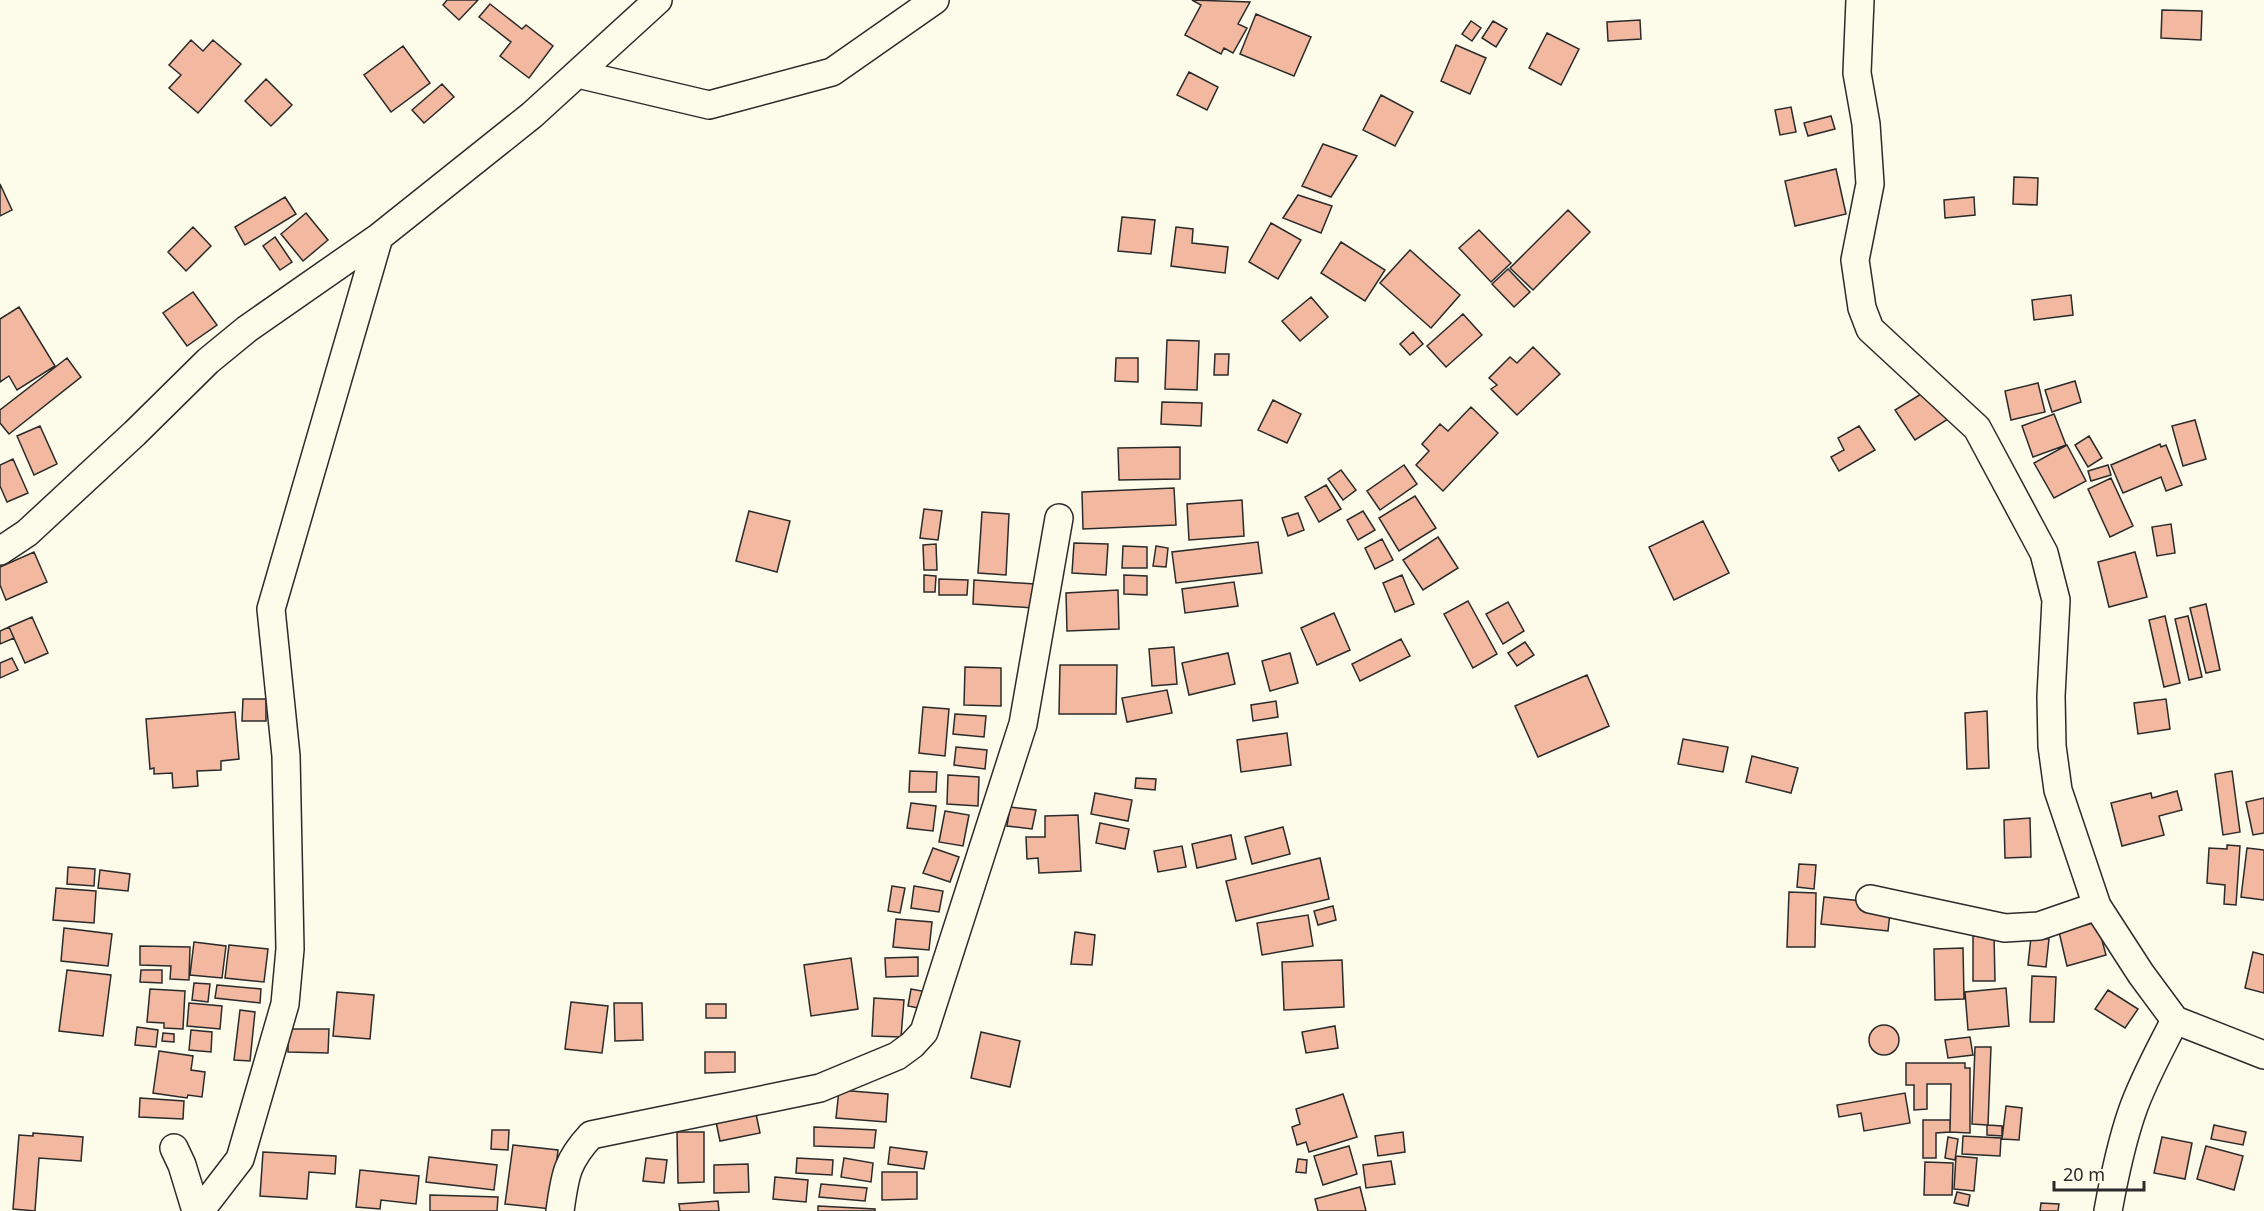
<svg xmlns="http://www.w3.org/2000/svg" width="2264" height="1211" font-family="'Noto Sans',sans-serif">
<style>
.building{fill:#f2b8a0;stroke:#2b2b2b;stroke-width:1.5}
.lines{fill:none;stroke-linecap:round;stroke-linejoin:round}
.street-casing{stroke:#2b2b2b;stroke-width:30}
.street{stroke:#fdfbea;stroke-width:27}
</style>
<rect width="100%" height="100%" fill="#fdfbea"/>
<path class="building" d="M447 0H478L459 20 443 5Z
M1192 0 1250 2 1238 24 1247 28 1233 53 1224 48 1221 54 1185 35 1201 5Z
M490 4 522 29 526 25 553 46 529 78 500 56 511 42 479 17Z
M2162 10 2202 11 2201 40 2161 38Z
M1256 14 1311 37 1294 76 1240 54Z
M1640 20 1641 39 1608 41 1607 22Z
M1471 21 1481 28 1472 41 1462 34Z
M1493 21 1507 29 1496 47 1482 38Z
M1547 33 1579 49 1561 85 1529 68Z
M191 40 203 51 213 40 241 64 198 113 169 88 181 75 169 65Z
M1456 45 1486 58 1470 94 1441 81Z
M403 46 430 83 391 112 364 75Z
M1189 72 1218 87 1207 110 1177 95Z
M266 79 292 105 271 126 245 101Z
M442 84 454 97 424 123 412 110Z
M1381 95 1413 112 1395 146 1363 130Z
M1791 107 1796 132 1780 135 1775 110Z
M1831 116 1835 129 1808 136 1804 123Z
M1323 144 1357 156 1331 197 1302 186Z
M1836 169 1846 214 1795 226 1785 181Z
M2014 177 2038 178 2037 205 2013 204Z
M0 184 12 210 0 216Z
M1298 195 1332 206 1321 233 1283 218Z
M285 197 296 214 245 245 235 227Z
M1974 197 1975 215 1945 218 1944 200Z
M1568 210 1590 232 1533 290 1510 268Z
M306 213 328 240 303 261 281 234Z
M1122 217 1155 220 1151 254 1118 251Z
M1271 223 1301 240 1278 279 1249 262Z
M193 227 211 246 186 271 168 252Z
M1176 227 1193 229 1192 243 1228 247 1225 273 1171 266Z
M1479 230 1511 263 1491 282 1459 248Z
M275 237 292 262 280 270 263 246Z
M1341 242 1385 270 1365 301 1321 273Z
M1410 250 1460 295 1431 328 1380 283Z
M1508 269 1530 292 1514 307 1492 284Z
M193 292 217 325 187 346 163 313Z
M2071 295 2073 315 2034 320 2032 300Z
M1311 297 1328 317 1300 341 1282 321Z
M19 307 55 366 17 390 9 376 0 382V319Z
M1463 314 1482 335 1446 367 1427 346Z
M1413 332 1423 344 1410 355 1400 344Z
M1167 340 1199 341 1197 390 1165 389Z
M1533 347 1560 374 1517 415 1491 389 1497 385 1489 378 1510 357 1517 363Z
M1215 354H1229L1228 375H1214Z
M67 358 81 377 9 434 0 423V410Z
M1116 358H1138V382L1115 381Z
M2075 381 2081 402 2052 412 2045 390Z
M2038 383 2045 412 2011 420 2005 391Z
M1926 391 1953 416 1915 440 1895 410Z
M1273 400 1301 414 1287 443 1258 430Z
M1162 402 1202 403 1201 426 1161 424Z
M1471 407 1498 433 1443 491 1416 465 1429 451 1422 444 1440 424 1448 431Z
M2054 414 2066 445 2033 457 2022 426Z
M2195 420 2206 459 2183 466 2172 426Z
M40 426 57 464 34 475 17 436Z
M1859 426 1875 450 1839 471 1831 457 1844 450 1838 438Z
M2089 436 2102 458 2088 467 2075 445Z
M2160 444 2161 447 2166 445 2182 485 2166 491 2161 477 2123 493 2111 465Z
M2067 445 2086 481 2054 498 2034 463Z
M1180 447V479L1119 480 1118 448Z
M13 459 28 493 7 502 0 486V465Z
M1404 465 1417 484 1380 510 1367 491Z
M2108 465 2111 475 2091 481 2088 471Z
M1341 470 1356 490 1343 500 1328 479Z
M2111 478 2133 526 2110 537 2088 489Z
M1326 485 1341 509 1319 522 1305 497Z
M1174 488 1176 525 1083 529 1082 492Z
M1415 496 1436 528 1399 551 1379 518Z
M1242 500 1244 536 1189 540 1187 504Z
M924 509 942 511 938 540 920 538Z
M749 511 790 521 777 572 736 561Z
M1363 511 1375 530 1358 540 1347 520Z
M982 512 1009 514 1006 575 978 573Z
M1298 513 1304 530 1288 536 1282 518Z
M1703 521 1729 573 1674 600 1649 547Z
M2171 524 2175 553 2157 556 2152 527Z
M1438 537 1458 568 1423 590 1403 560Z
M1382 539 1393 560 1375 569 1365 548Z
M1258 542 1262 573 1176 583 1172 552Z
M1074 543 1108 544 1106 575 1072 573Z
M936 544 937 570H924L923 545Z
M1123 546 1147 547V568H1122Z
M1156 546 1168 548 1166 567 1153 566Z
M34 552 47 582 6 600 0 585V567Z
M2135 552 2147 597 2109 607 2098 562Z
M924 575 936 576 935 592H924Z
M1124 575 1147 576V595L1124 594Z
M1402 575 1414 604 1395 612 1383 583Z
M939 579 968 580 967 595H939Z
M974 580 1035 584 1033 608 973 604Z
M1234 582 1238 606 1185 613 1182 589Z
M1118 590 1119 629 1067 631 1066 593Z
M1468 601 1497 654 1473 668 1444 614Z
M1508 602 1524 631 1503 644 1486 614Z
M2206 604 2220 670 2206 673 2190 608Z
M1334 613 1350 650 1317 665 1301 628Z
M2165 616 2180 683 2164 687 2149 620Z
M2188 616 2202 677 2189 680 2175 619Z
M32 617 48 653 25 663 9 627Z
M9 627 14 638 0 644V631Z
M1401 639 1410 656 1360 681 1352 664Z
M1525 642 1534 655 1517 666 1508 653Z
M1174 647 1177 684 1152 686 1149 649Z
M1228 653 1235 684 1189 695 1182 663Z
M1290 653 1298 683 1270 691 1262 661Z
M12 658 18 670 0 678V663Z
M1060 665H1117L1116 714H1059Z
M965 667 1001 668V706L964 705Z
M1587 675 1609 726 1538 757 1515 706Z
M1167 690 1172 713 1127 722 1122 698Z
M243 699H266V721H242Z
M2166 699 2170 729 2138 734 2134 703Z
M1276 701 1278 717 1253 721 1251 705Z
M923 707 949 709 945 756 919 753Z
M1987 711 1989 768 1967 769 1965 713Z
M235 712 239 759 221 761V770L197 771 198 786 173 788 172 773 154 774V768L150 769 146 719Z
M955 714 986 716 984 737 953 734Z
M1287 733 1291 765 1241 772 1237 740Z
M1683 739 1728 747 1723 772 1678 764Z
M956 747 987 750 985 769 954 765Z
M1752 756 1798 768 1791 793 1746 782Z
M910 771 937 772 936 792H909Z
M2232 771 2240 832 2223 835 2215 774Z
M948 775 979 777 978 806 947 804Z
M1136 778 1156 779 1155 790 1135 788Z
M2177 791 2182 810 2159 816 2164 835 2122 846 2111 803 2151 793 2152 798Z
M1095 793 1132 800 1128 821 1091 814Z
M2264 798V833L2253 835 2246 802Z
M911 803 936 806 933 831 907 828Z
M1010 807 1036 810 1032 829 1007 826Z
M945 811 969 815 963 846 939 842Z
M1078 815 1081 871 1039 873 1038 858 1027 859 1026 837H1045V816Z
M2030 818 2031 857 2005 858 2004 820Z
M1100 823 1129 829 1125 849 1096 843Z
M1283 827 1290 854 1252 864 1245 837Z
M1231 835 1236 859 1197 868 1192 844Z
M2227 845 2240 846 2236 905 2224 904 2225 885 2207 883 2209 848 2227 849Z
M1182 846 1186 867 1158 872 1154 851Z
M933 848 959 857 950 882 923 873Z
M2247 848 2264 850V900L2241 897Z
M1320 858 1329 899 1236 921 1226 881Z
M1799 864 1816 865 1814 889 1797 887Z
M68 867 95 869 94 886 67 884Z
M100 870 130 874 128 891 98 888Z
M892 886 905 888 900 913 888 911Z
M914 886 943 891 939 912 911 908Z
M56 888 96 891 94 923 53 920Z
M1789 892 1816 893 1815 947H1787Z
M1824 897 1891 904 1888 931 1821 924Z
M1333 906 1336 920 1318 925 1314 911Z
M1308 915 1313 946 1262 955 1257 923Z
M896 919 932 922 929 950 893 947Z
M2097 922 2106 955 2067 966 2059 932Z
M64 928 112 934 108 966 61 961Z
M1075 932 1095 935 1092 965 1071 964Z
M1994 935 1995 981H1973V936Z
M2031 937 2049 939 2046 967 2028 965Z
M194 942 226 946 222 978 190 975Z
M229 945 268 949 264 982 225 978Z
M140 946 190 947 189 980 170 979 171 966 140 965Z
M1963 948 1964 999 1935 1000 1934 949Z
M2253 952 2264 955V993L2245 988Z
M918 957V976L886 977 885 958Z
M851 958 858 1009 811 1016 804 965Z
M1342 960 1344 1007 1284 1010 1282 962Z
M67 970 111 975 103 1036 59 1031Z
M141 970H162V983L140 982Z
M2032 976 2056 977 2054 1022H2030Z
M194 983 210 984 208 1002 192 1000Z
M217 985 261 989 260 1003 215 998Z
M2006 988 2009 1026 1968 1030 1965 992Z
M150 989 185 991 183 1029 164 1028V1023L147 1022Z
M911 989 927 992 924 1009 908 1006Z
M2108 990 2138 1009 2125 1028 2095 1009Z
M337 992 374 995 370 1039 333 1036Z
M874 998 904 1000 901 1037 872 1036Z
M571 1002 608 1006 602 1053 565 1049Z
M189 1003 222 1006 220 1029 187 1026Z
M614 1003H642L643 1040 615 1041Z
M706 1004H726V1018H706Z
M240 1010 255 1012 250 1061 234 1060Z
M1869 1040a15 15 0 1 1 30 0a15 15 0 1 1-30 0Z
M1335 1026 1338 1048 1306 1053 1302 1032Z
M137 1027 158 1030 156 1047 135 1045Z
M288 1029H329L328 1053 288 1052Z
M191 1030 212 1032 211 1052 189 1050Z
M981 1032 1020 1041 1010 1087 971 1078Z
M163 1033 174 1034V1042L162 1041Z
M1970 1037 1973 1055 1948 1058 1945 1040Z
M1975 1047H1991L1988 1125 2002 1126V1136L1987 1135V1125L1972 1124Z
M159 1051 193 1056 191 1070 205 1072 202 1097 188 1095 187 1098 153 1093Z
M705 1052H735V1072L705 1073Z
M1906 1063H1965V1068H1970V1133L1950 1132 1951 1084H1927V1109L1914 1110V1085H1906Z
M839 1090 888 1094 886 1122 836 1118Z
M1905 1093 1910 1123 1864 1131 1861 1113 1839 1117 1837 1105Z
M1343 1094 1357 1137 1309 1152 1306 1142 1297 1145 1292 1127 1300 1124 1296 1109Z
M140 1098 184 1101 183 1119 139 1117Z
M2006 1106 2022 1108 2019 1140 2002 1139Z
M755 1109 760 1133 720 1141 715 1117Z
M1923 1120H1950V1132L1936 1133V1158H1923Z
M2214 1125 2246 1132 2243 1145 2211 1139Z
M814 1127 876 1130 874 1148 814 1146Z
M492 1130H509L508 1150 491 1149Z
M677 1132H704V1182L678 1183Z
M1403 1132 1405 1152 1378 1156 1375 1136Z
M33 1133 83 1137 81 1161 39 1158 35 1211 13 1209 19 1135 33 1136Z
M1963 1136 2001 1138 2000 1156 1962 1154Z
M1948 1137 1958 1139 1955 1160 1945 1158Z
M2162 1137 2192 1143 2185 1179 2154 1173Z
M513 1145 558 1150 551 1209 505 1204Z
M1349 1146 1357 1174 1323 1185 1314 1156Z
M2206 1146 2243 1156 2234 1190 2197 1179Z
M890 1147 927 1152 924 1169 888 1164Z
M263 1152 336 1156 335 1174 309 1172 307 1199 260 1196Z
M1956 1156 1977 1158 1974 1191 1954 1189Z
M429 1157 497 1165 494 1190 426 1182Z
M646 1158 667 1160 664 1183 643 1181Z
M797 1158 833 1160 832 1175 796 1173Z
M844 1158 873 1163 871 1182 841 1177Z
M1298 1159 1307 1160 1306 1173 1296 1172Z
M1391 1161 1395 1184 1366 1188 1363 1165Z
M1925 1162 1953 1163 1952 1195H1924Z
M748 1164 749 1192 714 1193V1165Z
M360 1170 419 1176 416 1204 381 1200 380 1209 356 1207Z
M882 1172H917V1199L882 1200Z
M775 1177 808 1180 806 1202 773 1199Z
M821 1184 867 1188 865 1201 819 1197Z
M1360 1187 1366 1211H1318L1315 1199Z
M1957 1192 1970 1195 1968 1206 1954 1203Z
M430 1195 498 1197 497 1211H430Z
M718 1201 719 1211H680L679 1204Z
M2041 1203 2059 1204 2058 1211H2040Z
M818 1206 875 1209V1211H818Z"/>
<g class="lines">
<defs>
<path id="street" d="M1860 0 1857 73 1866 124 1870 184 1855 260 1862 308 1870 329 1977 428 2044 553 2056 600 2051 696 2052 746 2058 790 2097 906 2141 974 2175 1020 2264 1055
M578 74 709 105 832 72 935 0
M0 551 27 533 135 433 208 361 247 329 379 237 532 115 658 0
M1870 899 2005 928 2039 926 2097 906
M174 1148 182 1165 196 1211
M200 1211 240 1159 285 1004 290 949 286 756 271 609 379 237
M560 1211C565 1176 566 1162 591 1135L820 1088 897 1056 912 1045 924 1032 1023 724 1059 518
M2108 1211C2114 1178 2121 1144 2132 1112 2143 1080 2160 1050 2175 1020"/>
</defs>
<use href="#street" class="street-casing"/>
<use href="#street" class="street"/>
</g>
<path d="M2054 1181v9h90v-9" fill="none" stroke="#2b2b2b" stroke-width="3"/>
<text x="2063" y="1181" font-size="18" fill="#2b2b2b" stroke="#fdfbea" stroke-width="4.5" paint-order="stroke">20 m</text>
</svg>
